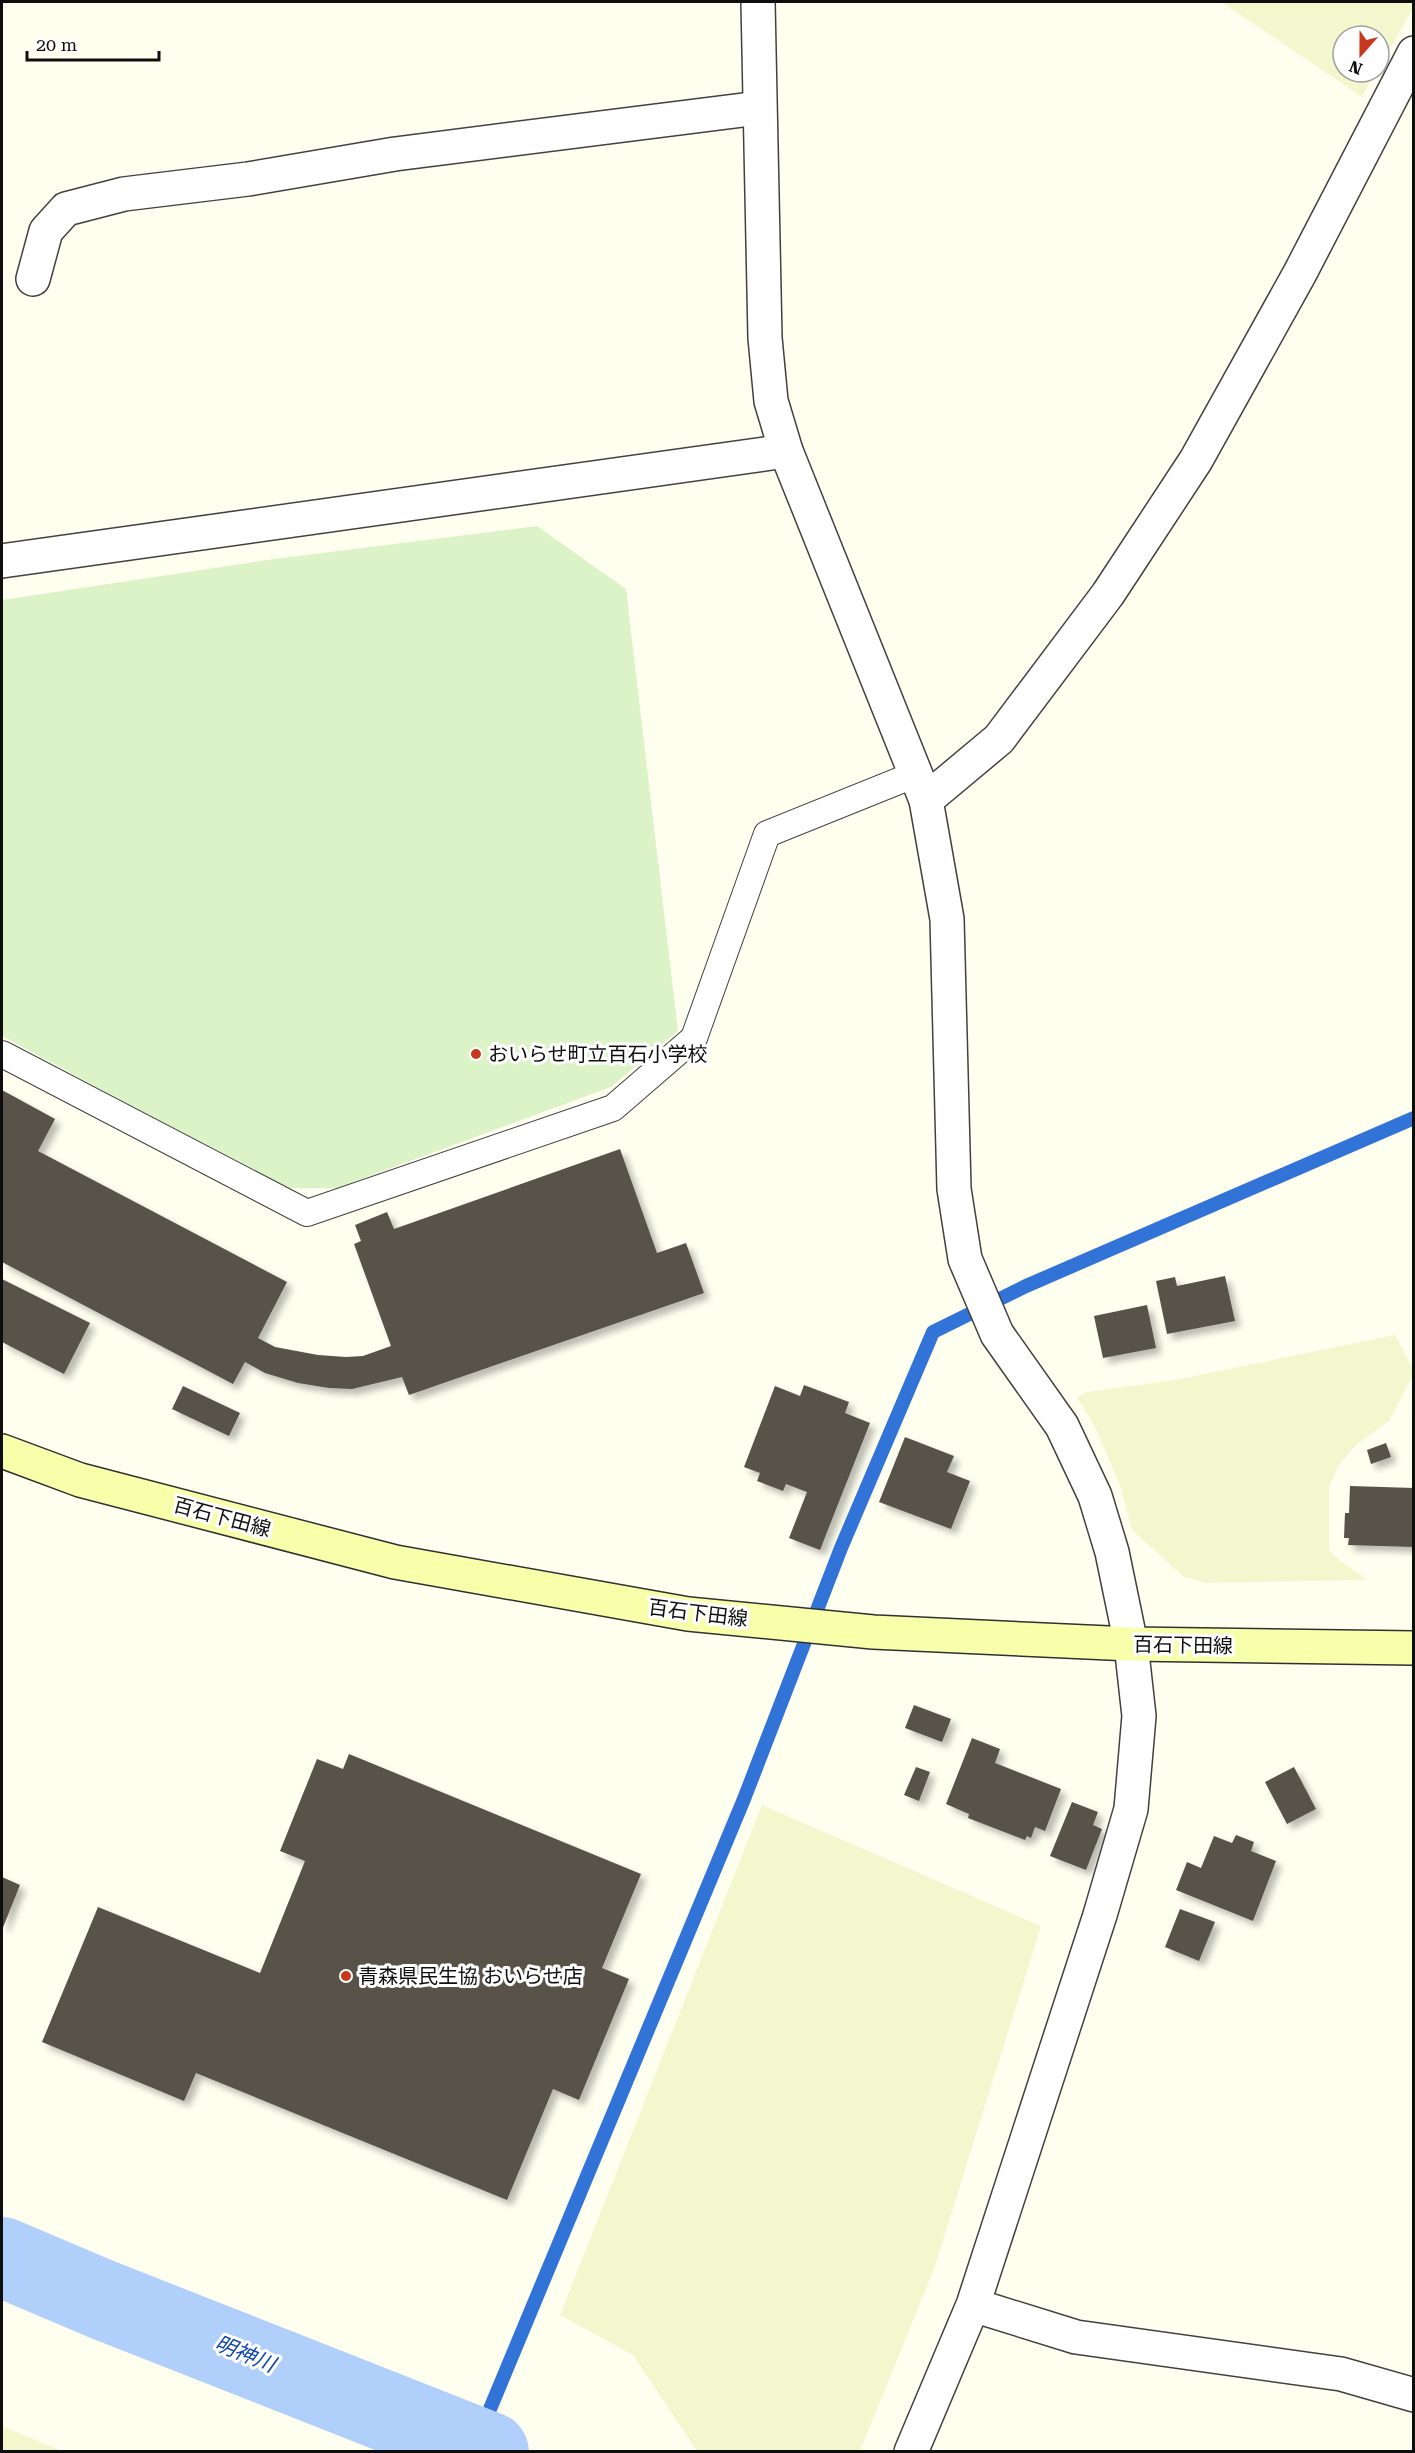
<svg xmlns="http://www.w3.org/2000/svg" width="1415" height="2453" font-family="'Roboto Serif','Noto Sans JP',serif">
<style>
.farmland{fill:#f2f7cd}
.pitch{fill:#dcf3c8}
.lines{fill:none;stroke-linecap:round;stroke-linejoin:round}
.stream{stroke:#3273d7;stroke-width:14}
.river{stroke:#b0cffa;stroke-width:80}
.building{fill:#58524a;filter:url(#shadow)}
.service-casing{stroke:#414141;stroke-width:28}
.minor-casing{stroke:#414141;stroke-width:36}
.tertiary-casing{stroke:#414141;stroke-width:36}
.secondary-casing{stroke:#303030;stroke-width:36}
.service{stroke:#fff;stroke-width:26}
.minor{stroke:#fff;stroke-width:33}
.tertiary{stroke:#fff;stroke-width:33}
.secondary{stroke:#f7ffab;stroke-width:33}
.poi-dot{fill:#c9371c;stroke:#fff;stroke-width:2}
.labels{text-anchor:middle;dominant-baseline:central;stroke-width:6;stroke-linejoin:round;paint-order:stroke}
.poi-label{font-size:20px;fill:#0e0e0e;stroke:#fff;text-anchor:start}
.street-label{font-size:20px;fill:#0e0e0e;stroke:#fff}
.water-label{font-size:21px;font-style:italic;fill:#0e45aa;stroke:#fff}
</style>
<defs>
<filter id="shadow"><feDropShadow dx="5.5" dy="5.5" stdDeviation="3" flood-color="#0004"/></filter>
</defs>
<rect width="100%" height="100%" fill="#fffff0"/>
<path class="farmland" d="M1221 2H1413L1414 7 1379 67V36H1343V72H1376L1362 97Z
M1395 1335 1413 1369V1375L1389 1421 1356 1445 1338 1466 1329 1487V1550L1342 1562 1368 1580 1205 1583 1184 1577 1132 1530 1120 1485 1096 1429 1077 1397 1088 1392 1175 1380Z
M762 1805 1041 1926 934 2269 860 2451H697L633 2355 560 2315Z
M2 2426 62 2451H2Z"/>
<path class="pitch" d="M537 526 626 589 678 1031 611 1087 337 1188H284L2 1036V600L274 559Z"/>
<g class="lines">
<path class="stream" d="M475 2445 744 1799 841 1548 933 1332 1026 1286 1414 1118"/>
<path class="river" d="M2 2257 101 2299 489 2452"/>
</g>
<path class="building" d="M2 1090 55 1119 38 1151 287 1282 258 1338 275 1347 318 1355 346 1357 363 1356 391 1346 354 1244 361 1241 355 1225 387 1212 394 1229 620 1149 657 1253 686 1243 704 1293 409 1395 402 1377 352 1389 329 1388 298 1383 265 1373 245 1362 233 1384 2 1262Z
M1225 1276 1235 1321 1167 1334 1156 1281 1175 1277 1177 1286Z
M2 1279 90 1323 64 1374 2 1342Z
M1147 1305 1156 1348 1103 1358 1094 1316Z
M804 1385 849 1402 845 1413 870 1423 820 1550 789 1538 807 1492 786 1484 783 1491 757 1481 760 1473 744 1467 775 1386 800 1396Z
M183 1386 240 1413 229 1436 172 1409Z
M905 1437 954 1456 947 1472 970 1481 951 1529 879 1502Z
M1386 1443 1391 1457 1371 1464 1367 1450Z
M1350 1486 1414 1488V1547L1348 1545 1349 1538H1344L1345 1513H1349Z
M914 1705 951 1719 942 1742 905 1728Z
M972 1738 1000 1749 995 1763 1061 1789 1045 1831 1035 1827 1031 1838 1027 1836 1025 1840 968 1818 969 1814 946 1804Z
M349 1754 641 1874 602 1968 629 1979 579 2100 553 2089 507 2200 196 2073 184 2101 42 2042 98 1907 260 1973 305 1861 280 1851 317 1759 343 1769Z
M916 1767 930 1772 919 1801 904 1795Z
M1294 1767 1316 1809 1287 1824 1265 1782Z
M1072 1802 1098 1812 1093 1825 1102 1829 1086 1870 1050 1856Z
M1236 1835 1254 1842 1251 1851 1276 1861 1253 1921 1176 1890 1187 1862 1201 1868 1214 1836 1232 1843Z
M2 1877 20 1885 2 1930Z
M1180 1909 1215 1922 1199 1961 1165 1947Z"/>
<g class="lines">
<defs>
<path id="service" d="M2 1054 307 1213 613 1108 694 1038 767 834 916 774"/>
<path id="minor" d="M33 279 46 231 66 209 124 194 248 179 395 154 759 108
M2 561 786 451
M926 800 999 739 1108 594 1196 460 1300 273 1414 53
M973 2305 1076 2337 1341 2374 1414 2395
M911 2452 973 2305 1100 1915 1131 1809 1139 1716 1131 1644"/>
<path id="tertiary" d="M758 2 765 338 771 401 786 451 926 800 947 919 954 1189 965 1259 997 1334 1062 1426 1095 1496 1112 1552 1131 1644"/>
<path id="secondary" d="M2 1451 80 1480 395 1562 688 1614 873 1632 1131 1644 1414 1648"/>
</defs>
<use href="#service" class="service-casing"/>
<use href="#minor" class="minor-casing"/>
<use href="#tertiary" class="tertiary-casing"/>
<use href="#secondary" class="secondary-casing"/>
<use href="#service" class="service"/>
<use href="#minor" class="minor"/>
<use href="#tertiary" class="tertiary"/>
<use href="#secondary" class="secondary"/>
</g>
<g class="poi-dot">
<circle cx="476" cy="1054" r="6"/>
<circle cx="346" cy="1976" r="6"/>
</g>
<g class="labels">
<g class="poi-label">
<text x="488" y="1054">おいらせ町立百石小学校</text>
<text x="358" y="1976">青森県民生協 おいらせ店</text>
</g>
<g class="street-label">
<text transform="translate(222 1517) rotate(15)">百石下田線</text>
<text transform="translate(698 1613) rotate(7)">百石下田線</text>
<text transform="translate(1183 1645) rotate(1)">百石下田線</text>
</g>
<g class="water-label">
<text transform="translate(245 2354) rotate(22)">明神川</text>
</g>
</g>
<rect width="1415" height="2453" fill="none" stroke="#0e0e0e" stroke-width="6"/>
<g transform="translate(1361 54) rotate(201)"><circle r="28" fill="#ffffff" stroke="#9f9f9f" stroke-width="1.5"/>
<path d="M0-4.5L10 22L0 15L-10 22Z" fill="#c9371c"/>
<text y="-9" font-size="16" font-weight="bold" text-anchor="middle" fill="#0e0e0e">N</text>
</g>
<path d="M27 51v9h132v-9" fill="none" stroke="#0e0e0e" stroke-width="3"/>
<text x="36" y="51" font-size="18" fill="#0e0e0e" stroke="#ffffff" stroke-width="4.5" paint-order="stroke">20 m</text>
</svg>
